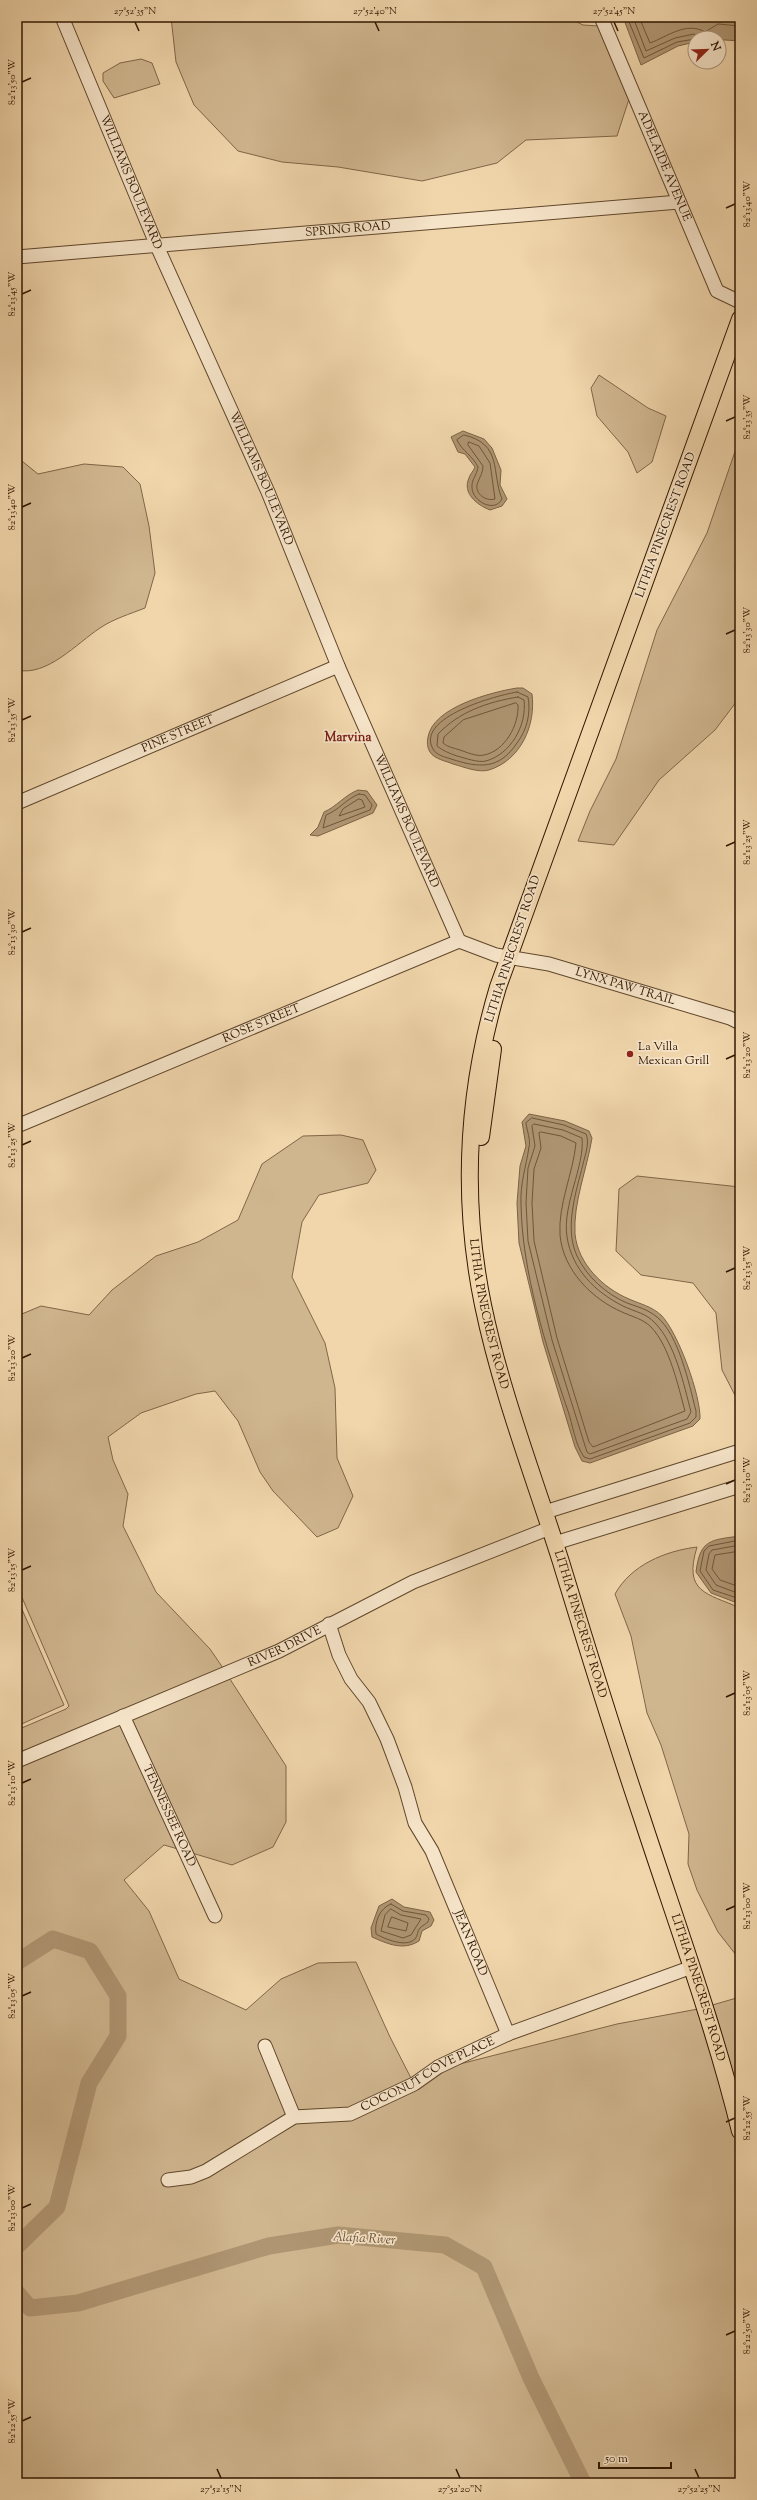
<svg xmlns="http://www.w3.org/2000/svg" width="757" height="2500" font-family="'Sorts Mill Goudy',serif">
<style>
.green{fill:#d0b68f;stroke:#806648}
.water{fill:#af9572;stroke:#7c6344}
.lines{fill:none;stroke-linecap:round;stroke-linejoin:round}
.shore{stroke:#705639;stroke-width:1}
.river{stroke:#af9572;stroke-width:17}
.minor-casing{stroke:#60472b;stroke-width:15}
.major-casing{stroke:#301700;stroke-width:18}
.minor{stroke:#f6e4c9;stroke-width:13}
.major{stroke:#f1d6ac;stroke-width:16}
.ticks{fill:none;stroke:#301700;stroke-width:1.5}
.poi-dot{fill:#8f2418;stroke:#f6e4c9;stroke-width:1.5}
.labels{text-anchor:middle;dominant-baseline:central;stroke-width:3.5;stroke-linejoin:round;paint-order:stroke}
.street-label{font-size:12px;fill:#301700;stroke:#f6e4c9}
.poi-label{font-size:12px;fill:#301700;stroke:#f6e4c9;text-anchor:start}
.neighbourhood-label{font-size:13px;font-weight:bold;fill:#7a1f14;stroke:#f6e4c9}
.water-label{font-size:13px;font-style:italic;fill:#63492e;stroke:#f6e4c9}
.neatline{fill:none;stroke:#301700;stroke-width:1.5}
.ticks-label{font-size:10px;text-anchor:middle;fill:#301700}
</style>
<rect width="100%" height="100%" fill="#f1d6ac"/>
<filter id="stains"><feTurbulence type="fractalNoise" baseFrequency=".005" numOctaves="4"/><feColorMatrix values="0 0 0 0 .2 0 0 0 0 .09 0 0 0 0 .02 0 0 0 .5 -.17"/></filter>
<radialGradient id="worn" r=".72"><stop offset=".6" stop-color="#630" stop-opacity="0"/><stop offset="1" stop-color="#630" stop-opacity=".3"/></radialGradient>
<path class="green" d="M171 17H567L583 25 599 26 629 99 617 136 526 140 497 163 422 181 338 167 282 162 238 151 194 105 176 62Z
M141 59 152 63 160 84 114 98 103 81V73L120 63Z
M599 375 648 408 666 416 652 462 637 473 628 452 597 416 591 388Z
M740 437V697L715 730 659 780 614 845 578 841 590 811 616 759 657 630 707 533Z
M17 457 38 474 84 464 123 467 140 484 149 526 155 573 145 608C130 614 113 619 100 628 77 643 47 677 17 670Z
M341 1135 363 1140 376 1170 368 1183 319 1195 302 1222 292 1277 325 1343 335 1388 337 1458 353 1496 338 1528 317 1537 273 1491 260 1472 238 1421 215 1391 196 1394 141 1413 108 1437 113 1460 128 1494 123 1526 156 1592 210 1649 223 1668 17 1756V1730L66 1709 69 1706 17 1586V1316L41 1306 89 1315 112 1290 156 1256 198 1242 238 1220 262 1164 303 1136Z
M637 1176 740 1187V1405L722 1370 716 1313 693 1283 641 1275 616 1251 619 1189Z
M697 1547C683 1593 707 1593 740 1608L738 1717 740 1960 718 1932 697 1890 688 1864 689 1834 661 1745 647 1713 631 1636 615 1594C631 1565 665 1551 697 1547Z
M17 1598 64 1705 17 1726Z
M228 1676 286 1766V1822L273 1847 232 1865 192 1853 130 1718Z
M120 1722 178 1849 164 1845 124 1880 149 1911 179 1979 246 2010 281 1979 318 1963 356 1962 390 2037 412 2080 348 2108 298 2111 269 2040 258 2044 288 2115 229 2153 190 2173 163 2176V2186L191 2183 209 2175 296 2121 349 2119 416 2088 418 2090 452 2066 617 2024 698 2009 740 2154V2483H17V1767Z
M740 1997V2110L709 2006Z"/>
<path class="water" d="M623 17H740V41L695 38V42L678 46 641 65Z
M463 431 484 439 492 448 501 470 500 485 507 499 502 506 490 510C477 505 462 493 469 478 470 474 473 472 475 467L465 454 458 452 451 437Z
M517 688H523L532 694C536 725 521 760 489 770 478 773 464 767 453 764 446 761 434 759 430 752 427 747 427 742 428 737 433 707 492 692 517 688Z
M358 790 367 791 377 805 373 813 318 836 310 835 318 827 324 812C336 807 345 795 358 790Z
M529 1114 565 1121 589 1131 592 1138C587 1169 573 1203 575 1234 578 1264 603 1288 629 1299 640 1304 651 1306 661 1315 678 1332 701 1396 700 1419L693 1426 590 1463 582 1461 575 1447 543 1342 519 1243 517 1203 520 1166 526 1146 522 1122Z
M740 1536V1604L711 1593 696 1572C700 1539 711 1540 740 1536Z
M392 1899 404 1907 430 1912 434 1920 431 1926 422 1931 419 1941C403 1951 388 1944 372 1937L371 1928 379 1906Z"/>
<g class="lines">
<path class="shore" d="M627 17 644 58 677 42 695 39
M633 17 646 51 675 38 694 34 702 38
M639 17 650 43C667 37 686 21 705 32L718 24 740 26
M464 435C503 444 491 472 502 499 495 513 473 502 472 488 471 480 477 475 478 467 473 456 462 451 457 440Z
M469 442 479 446 490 463 495 499C485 502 473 492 478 482 480 476 483 473 483 466L468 445Z
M517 692 528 697C531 713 527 730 517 743 499 770 479 768 451 759 445 757 436 755 433 749 415 717 498 695 517 692Z
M518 697 524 700C527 725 511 754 486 761 478 763 465 758 457 756 449 753 443 751 437 746L438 734C459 712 487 702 518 697Z
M516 703 518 705C519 725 505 751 484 755 477 757 466 752 460 750 454 748 447 747 443 743L444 737 463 720Z
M359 794 365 795 372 805 370 810 323 828 326 815C339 810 346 799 359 794Z
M359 799 362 800 365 807 339 816 343 809Z
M532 1118 564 1125 586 1134C590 1143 585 1155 583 1164 576 1192 564 1228 577 1256 587 1277 606 1294 627 1303 638 1307 647 1309 657 1317 679 1335 689 1384 696 1411V1417L690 1423 590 1459 584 1457C575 1444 573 1426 568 1411 546 1347 522 1272 521 1204 520 1184 526 1167 529 1147 531 1141 527 1131 526 1123Z
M534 1124 563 1130 582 1138C585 1166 562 1205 567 1237 572 1269 595 1292 623 1306 635 1312 646 1313 655 1323 675 1343 684 1385 691 1412L687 1419 590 1454 587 1452 552 1340 528 1241 526 1203 528 1168 535 1146 532 1126Z
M541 1132 561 1136 576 1143C573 1174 558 1204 560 1235 563 1270 592 1299 622 1312 633 1317 643 1319 651 1327 670 1347 678 1386 685 1411L593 1447 589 1442 557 1338 534 1241 532 1203 534 1169 541 1148 539 1133Z
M740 1540 709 1546 704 1551 700 1571 713 1590 740 1599
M740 1545 712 1550 709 1554 706 1570 716 1585 740 1594
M740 1551 715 1555 712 1569 720 1580 740 1587
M391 1904 403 1911 426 1915 429 1919C428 1924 424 1924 420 1928 417 1931 418 1936 415 1939 406 1948 385 1939 376 1934 374 1922 380 1908 391 1904Z
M391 1909 401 1915 421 1919 411 1935 403 1938 381 1931 385 1915Z
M392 1917 408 1923 406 1931 388 1927Z"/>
<path class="river" d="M17 1962 53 1939 90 1951 118 1996V2036L89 2083 57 2207 17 2246
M17 2293 30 2308 78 2303 269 2246 338 2235 445 2245 484 2267 531 2378 583 2483"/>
<defs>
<g id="minor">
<path id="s1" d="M62 17 157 246 268 492 338 666 459 941"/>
<path id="s2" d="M601 17 717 291 740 302"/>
<path id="s3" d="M17 257 679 202"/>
<path id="s4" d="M17 803 338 666"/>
<path id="s5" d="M17 1126 459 941 496 955 549 964 730 1018 740 1023"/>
<path d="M545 1512 740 1451"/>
<path d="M555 1543 740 1486"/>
<path id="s6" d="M329 1624 339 1655 351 1679 369 1702 387 1739 405 1787 415 1823 432 1851 508 2034"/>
<path id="s7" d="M123 1716 215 1916"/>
<path id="s8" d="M17 1761 279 1651 413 1582 550 1528"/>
<path d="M265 2046 294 2117"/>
<path id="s9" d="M168 2180 191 2177 206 2171 294 2117 350 2114 414 2084 438 2067 508 2034 692 1967"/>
</g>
<g id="major">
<path id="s10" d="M740 319 498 987C467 1091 461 1198 483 1305 501 1392 534 1477 561 1562 587 1647 613 1733 642 1818 676 1922 714 2025 740 2131"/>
<path d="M481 1137 493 1049"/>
</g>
</defs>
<use href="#minor" class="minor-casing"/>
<use href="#major" class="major-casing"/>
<use href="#minor" class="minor"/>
<use href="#major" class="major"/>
</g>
<path class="ticks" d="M135 22 139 31M375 22 379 31M614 22 618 31M22 82 31 78M726 208 735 204M22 294 31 290M726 421 735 417M22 507 31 503M726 634 735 630M22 720 31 716M726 846 735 842M22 932 31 928M726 1059 735 1055M22 1145 31 1141M726 1272 735 1268M22 1358 31 1354M726 1484 735 1480M22 1570 31 1566M726 1697 735 1693M22 1783 31 1779M726 1910 735 1906M22 1996 31 1992M726 2122 735 2118M22 2208 31 2204M726 2335 735 2331M22 2421 31 2417M217 2469 221 2478M456 2469 460 2478M695 2469 699 2478"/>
<circle class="poi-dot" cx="630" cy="1054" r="4"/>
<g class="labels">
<g class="street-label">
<text stroke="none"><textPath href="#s2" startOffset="162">ADELAIDE AVENUE</textPath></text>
<text stroke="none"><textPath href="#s1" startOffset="179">WILLIAMS BOULEVARD</textPath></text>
<text stroke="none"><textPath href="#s3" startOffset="332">SPRING ROAD</textPath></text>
<text stroke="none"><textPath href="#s1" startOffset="503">WILLIAMS BOULEVARD</textPath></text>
<text transform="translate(666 525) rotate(-70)">LITHIA PINECREST ROAD</text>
<text stroke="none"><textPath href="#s4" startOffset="175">PINE STREET</textPath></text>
<text stroke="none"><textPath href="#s1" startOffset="875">WILLIAMS BOULEVARD</textPath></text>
<text transform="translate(513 949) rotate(-72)">LITHIA PINECREST ROAD</text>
<text stroke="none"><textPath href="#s5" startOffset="652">LYNX PAW TRAIL</textPath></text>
<text stroke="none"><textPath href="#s5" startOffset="265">ROSE STREET</textPath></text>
<text stroke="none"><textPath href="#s10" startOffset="1042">LITHIA PINECREST ROAD</textPath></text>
<text stroke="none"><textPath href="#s10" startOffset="1366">LITHIA PINECREST ROAD</textPath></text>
<text stroke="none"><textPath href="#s8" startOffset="291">RIVER DRIVE</textPath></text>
<text stroke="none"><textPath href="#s7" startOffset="110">TENNESSEE ROAD</textPath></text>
<text stroke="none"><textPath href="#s6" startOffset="351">JEAN ROAD</textPath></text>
<text stroke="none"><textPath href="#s10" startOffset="1748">LITHIA PINECREST ROAD</textPath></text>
<text stroke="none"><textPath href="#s9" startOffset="286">COCONUT COVE PLACE</textPath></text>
</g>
<g class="poi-label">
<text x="638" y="1047">La Villa<tspan x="638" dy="14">Mexican Grill</tspan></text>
</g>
<g class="neighbourhood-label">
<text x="348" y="738">Marvina</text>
</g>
<g class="water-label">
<text transform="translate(364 2239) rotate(3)">Alafia River</text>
</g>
</g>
<rect width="757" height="2500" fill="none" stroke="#f1d6ac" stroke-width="44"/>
<g transform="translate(707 50) rotate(67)"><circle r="19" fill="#f6e4c9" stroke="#a79279"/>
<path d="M0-3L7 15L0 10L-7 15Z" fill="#8f2418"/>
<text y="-6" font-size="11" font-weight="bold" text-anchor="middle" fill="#301700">N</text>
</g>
<path d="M599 2462v6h72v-6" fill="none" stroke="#301700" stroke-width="2"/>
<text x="605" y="2462" font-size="12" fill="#301700" stroke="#f6e4c9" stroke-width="3" paint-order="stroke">50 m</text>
<rect x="22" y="22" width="713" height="2456" class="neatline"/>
<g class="ticks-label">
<text x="135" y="14">27°52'35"N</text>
<text x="375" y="14">27°52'40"N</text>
<text x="614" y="14">27°52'45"N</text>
<text transform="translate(11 82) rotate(-90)" y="4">82°13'50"W</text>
<text transform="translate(746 204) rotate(-90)" y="4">82°13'40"W</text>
<text transform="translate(11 294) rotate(-90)" y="4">82°13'45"W</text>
<text transform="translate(746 417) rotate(-90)" y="4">82°13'35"W</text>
<text transform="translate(11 507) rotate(-90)" y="4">82°13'40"W</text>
<text transform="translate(746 630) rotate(-90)" y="4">82°13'30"W</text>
<text transform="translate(11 720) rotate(-90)" y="4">82°13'35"W</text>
<text transform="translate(746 842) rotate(-90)" y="4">82°13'25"W</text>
<text transform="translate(11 932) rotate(-90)" y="4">82°13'30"W</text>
<text transform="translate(746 1055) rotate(-90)" y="4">82°13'20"W</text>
<text transform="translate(11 1145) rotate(-90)" y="4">82°13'25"W</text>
<text transform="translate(746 1268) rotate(-90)" y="4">82°13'15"W</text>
<text transform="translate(11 1358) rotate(-90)" y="4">82°13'20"W</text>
<text transform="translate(746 1480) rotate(-90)" y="4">82°13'10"W</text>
<text transform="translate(11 1570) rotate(-90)" y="4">82°13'15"W</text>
<text transform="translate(746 1693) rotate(-90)" y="4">82°13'05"W</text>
<text transform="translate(11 1783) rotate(-90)" y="4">82°13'10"W</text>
<text transform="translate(746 1906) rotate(-90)" y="4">82°13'00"W</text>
<text transform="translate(11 1996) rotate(-90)" y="4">82°13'05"W</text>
<text transform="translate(746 2118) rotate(-90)" y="4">82°12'55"W</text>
<text transform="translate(11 2208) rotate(-90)" y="4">82°13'00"W</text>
<text transform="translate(746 2331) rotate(-90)" y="4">82°12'50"W</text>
<text transform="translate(11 2421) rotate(-90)" y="4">82°12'55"W</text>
<text x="221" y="2492">27°52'15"N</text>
<text x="460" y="2492">27°52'20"N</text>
<text x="699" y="2492">27°52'25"N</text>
</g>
<rect width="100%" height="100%" filter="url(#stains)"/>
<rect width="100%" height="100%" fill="url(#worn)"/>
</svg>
